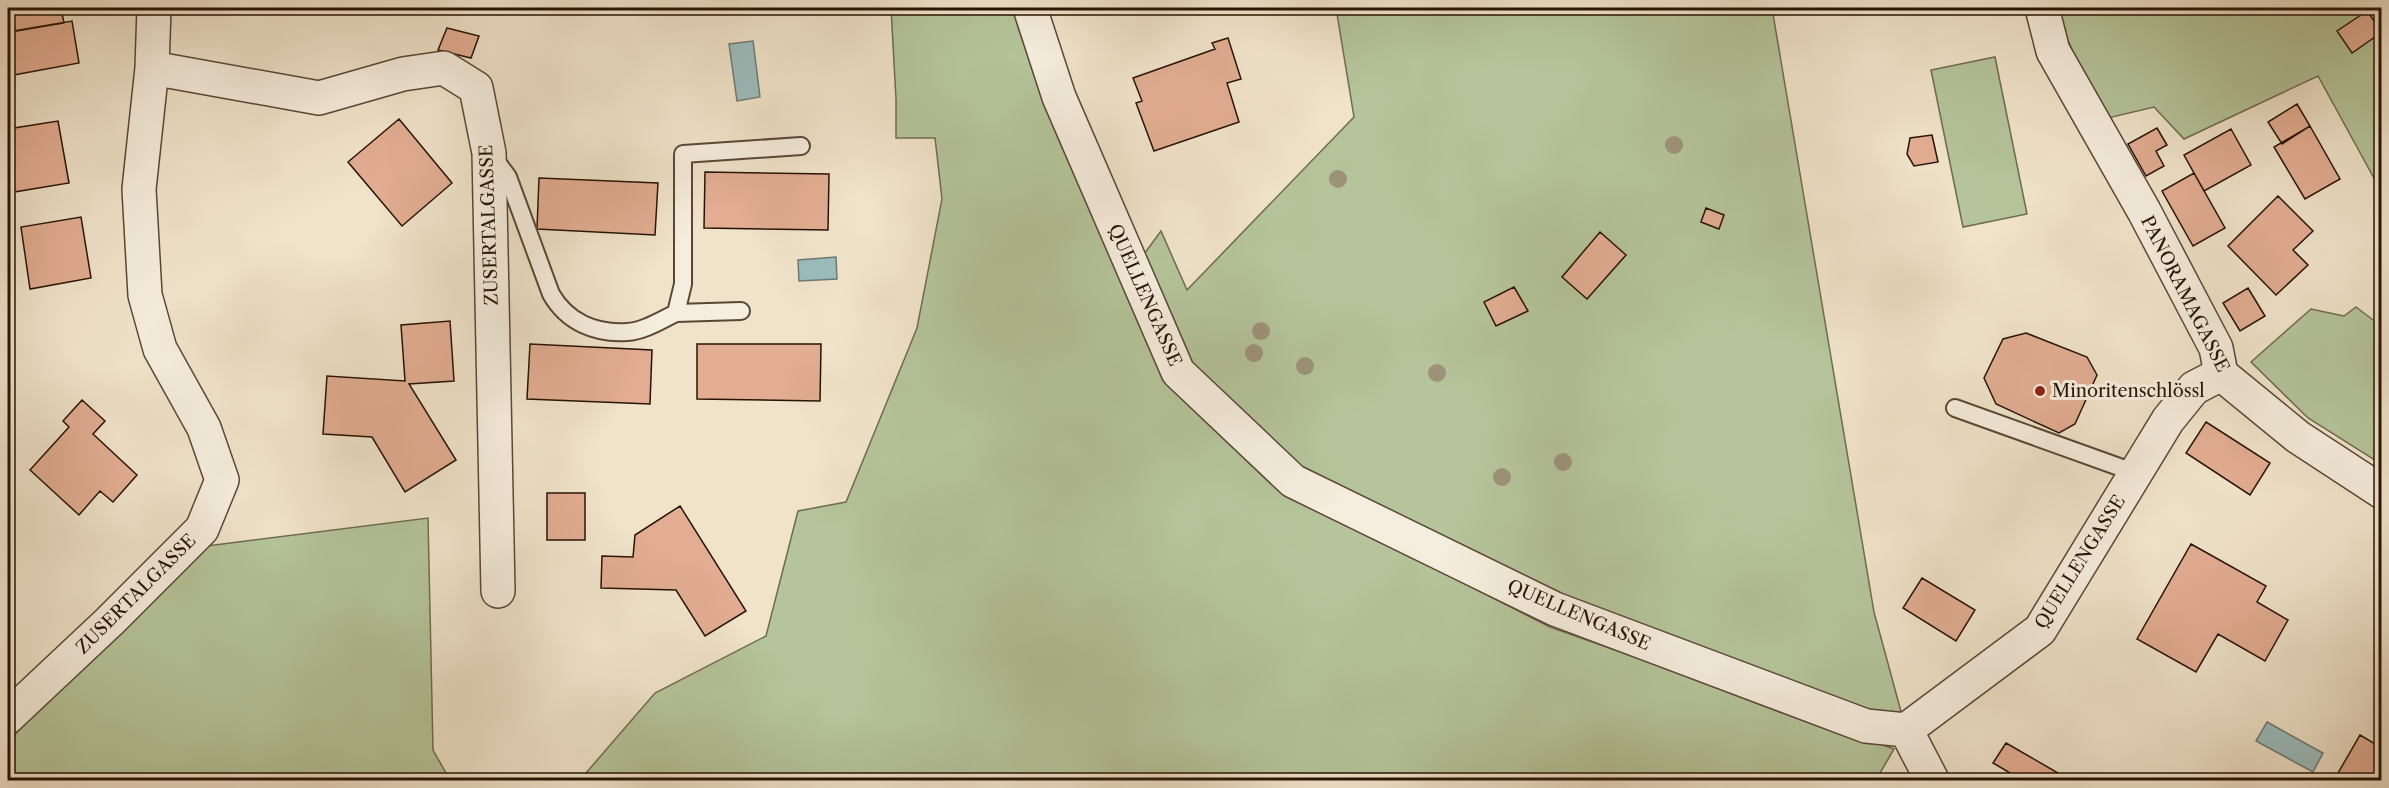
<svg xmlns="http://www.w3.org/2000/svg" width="2389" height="788" font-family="'Libre Caslon Text',serif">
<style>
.green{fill:#b5c49a;stroke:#6e6c4f;stroke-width:1.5}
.water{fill:#9bbdbd;stroke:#6d7973;stroke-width:1.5}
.building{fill:#e2ad92;stroke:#271304;stroke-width:1.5}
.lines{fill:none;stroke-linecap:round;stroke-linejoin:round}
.service-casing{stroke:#594736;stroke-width:20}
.minor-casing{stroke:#594736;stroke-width:36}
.service{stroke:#f5eddd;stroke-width:16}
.minor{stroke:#f5eddd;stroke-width:33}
.tree{fill:#9d937a}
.poi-dot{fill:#8f2418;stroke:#f5eddd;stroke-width:2}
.labels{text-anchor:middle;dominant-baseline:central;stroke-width:6;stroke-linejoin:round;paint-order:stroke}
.street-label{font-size:18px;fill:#271304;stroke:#f5eddd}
.poi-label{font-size:18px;fill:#271304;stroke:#f5eddd;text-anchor:start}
</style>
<rect width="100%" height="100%" fill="#f0e3ca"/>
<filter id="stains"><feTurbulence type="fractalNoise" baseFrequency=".00333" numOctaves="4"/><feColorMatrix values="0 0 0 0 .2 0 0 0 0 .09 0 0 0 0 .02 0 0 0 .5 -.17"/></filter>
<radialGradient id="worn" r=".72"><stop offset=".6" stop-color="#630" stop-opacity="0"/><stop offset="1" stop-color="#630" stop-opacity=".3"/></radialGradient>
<path class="green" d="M891 8H1016L1121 274 1286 493 1550 627 1894 749 1876 780H580L655 693 766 636 798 511 846 502 917 328 942 199 935 138H896V99Z
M1336 8H1772L1874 612 1906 730 1866 726 1293 481 1178 372 1133 269 1161 231 1187 290 1354 117Z
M2057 8H2381V191L2318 76 2184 139 2154 107 2104 119 2060 23Z
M1995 57 2027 214 1963 227 1931 70Z
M2356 307 2381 326V464L2308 418 2251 362 2311 309 2344 316Z
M428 518 433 750 450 780H8V742L191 548Z"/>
<path class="water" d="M753 41 760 97 737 101 729 44Z
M836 257 837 279 799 281 798 260Z
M2267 722 2323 753 2313 772 2256 741Z"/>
<path class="building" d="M10 8H61L64 23 10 32Z
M2367 11 2382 32 2352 53 2337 31Z
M72 21 79 63 8 76V32Z
M447 28 479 36 471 58 438 50Z
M1228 38 1241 79 1227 83 1239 122 1154 151 1136 103 1142 101 1133 78 1215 49 1212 43Z
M2297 104 2310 126 2282 144 2268 122Z
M399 119 452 183 402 226 348 162Z
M58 121 69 183 8 193V129Z
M2310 126 2340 179 2305 199 2274 147Z
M2157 128 2167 145 2156 151 2164 166 2146 176 2128 144Z
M2231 129 2251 165 2204 191 2184 155Z
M1932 135 1938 162 1914 166 1907 154 1910 138Z
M705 172 829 174 828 230 704 228Z
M2194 173 2225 228 2193 246 2162 191Z
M539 178 658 183 655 235 537 229Z
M2278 196 2313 231 2293 250 2308 265 2276 295 2228 246Z
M1706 208 1724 215 1719 229 1701 222Z
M81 217 91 278 30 289 21 227Z
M1600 232 1626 255 1587 299 1562 277Z
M1514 287 1528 311 1496 326 1484 302Z
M2248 288 2265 316 2240 331 2223 303Z
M450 321 454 381 409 384 456 460 405 492 372 437 323 434 327 376 405 381 401 325Z
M2026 333 2087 357 2097 375 2075 424 2059 433 1996 404 1984 378 2003 339Z
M530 344 652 350 650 404 527 399Z
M697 344H821L820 401 697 399Z
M82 400 105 421 93 434 137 475 113 502 100 491 79 515 30 470 69 427 63 421Z
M2206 422 2270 463 2250 495 2186 453Z
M547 493H585V540H547Z
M680 506 746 611 705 636 676 590 601 588 602 556 633 557 635 535Z
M2191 544 2266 586 2257 602 2288 620 2265 661 2218 634 2196 672 2137 639Z
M1922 578 1975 610 1956 641 1903 608Z
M2360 735 2382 748V780H2334Z
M2006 743 2058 773 2054 780H2022L1993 763Z"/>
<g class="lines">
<defs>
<path id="service" d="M494 158 508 177 551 294C567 322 595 334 627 332 644 331 661 320 676 313L683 284V154L801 146
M676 313 741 311
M1955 408 2136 473"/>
<path id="minor" d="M1030 8 1059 97 1178 372 1293 481 1555 609 1866 726 1906 730 2040 630 2168 420 2194 388 2221 374
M2042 8 2053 51 2144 211 2216 348 2221 374 2298 437 2382 492
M152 68 319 98 403 74 444 68 476 88 489 153 498 591
M8 717 110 621 202 529 222 480 204 428 160 349 145 295 139 189 152 68 154 8
M1906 730 1932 780"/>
</defs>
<use href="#service" class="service-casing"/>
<use href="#minor" class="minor-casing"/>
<use href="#service" class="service"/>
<use href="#minor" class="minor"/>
</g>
<g class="tree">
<circle cx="1674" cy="145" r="9"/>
<circle cx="1338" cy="179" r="9"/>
<circle cx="1261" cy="331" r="9"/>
<circle cx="1254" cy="353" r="9"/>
<circle cx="1305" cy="366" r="9"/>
<circle cx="1437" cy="373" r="9"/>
<circle cx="1563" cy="462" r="9"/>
<circle cx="1502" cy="477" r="9"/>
</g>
<circle class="poi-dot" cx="2040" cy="391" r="6"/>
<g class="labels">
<g class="street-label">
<text transform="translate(489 225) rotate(-92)">ZUSERTALGASSE</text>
<text transform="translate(2185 294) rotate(63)">PANORAMAGASSE</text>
<text transform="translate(1145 295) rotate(66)">QUELLENGASSE</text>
<text transform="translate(2080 562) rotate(-58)">QUELLENGASSE</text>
<text transform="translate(136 594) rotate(-45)">ZUSERTALGASSE</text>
<text transform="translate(1579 615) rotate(23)">QUELLENGASSE</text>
</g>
<g class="poi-label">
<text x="2052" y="391">Minoritenschlössl</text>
</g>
</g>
<rect width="2389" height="788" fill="none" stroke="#f0e3ca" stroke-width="30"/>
<rect x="9" y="9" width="2371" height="770" fill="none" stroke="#271304" stroke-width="3"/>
<rect x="15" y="15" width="2359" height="758" fill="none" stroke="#271304" stroke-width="1.5"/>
<rect width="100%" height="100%" filter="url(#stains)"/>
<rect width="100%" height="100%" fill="url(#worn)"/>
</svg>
